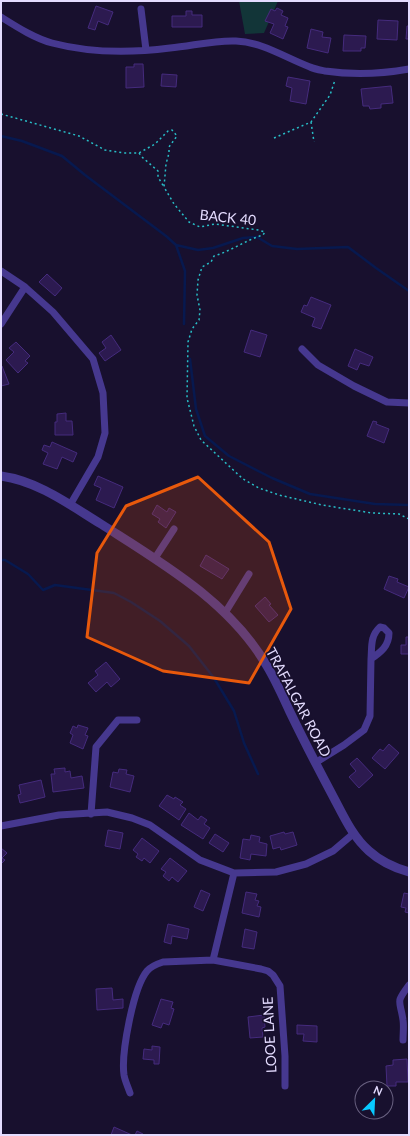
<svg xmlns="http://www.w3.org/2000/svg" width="410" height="1136" font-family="Lato,sans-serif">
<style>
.green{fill:#123538}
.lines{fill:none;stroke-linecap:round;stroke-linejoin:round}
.stream{stroke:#07194f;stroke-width:2.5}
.building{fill:#2c1a50;stroke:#452b7d}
.path{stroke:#28bec7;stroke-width:1.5;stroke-dasharray:2 3;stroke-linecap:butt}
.minor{stroke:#46388f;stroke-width:7}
.tertiary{stroke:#46388f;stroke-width:9}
.marked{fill:#e8590c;fill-opacity:0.2;stroke:#e8590c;stroke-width:3;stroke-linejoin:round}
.labels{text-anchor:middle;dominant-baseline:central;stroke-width:3.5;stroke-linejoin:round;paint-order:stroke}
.street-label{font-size:14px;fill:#e4dcff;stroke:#18102e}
</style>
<rect width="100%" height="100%" fill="#18102e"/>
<path class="green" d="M239 1H278L264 33 245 34Z"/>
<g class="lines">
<path class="stream" d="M1 136 22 141 62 156 85 175 166 236 176 245 185 271 184 324
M176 245 198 250 213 248 243 238 257 237 272 246 297 249 348 247 376 268 409 291
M190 359 196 409 205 436 229 456 272 478 310 494 375 504 409 505
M1 560H5L28 574 43 590 55 585 114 593 131 602 160 621 189 646 214 678 234 711 244 743 258 774"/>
</g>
<path class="building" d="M96 6 113 12 108 25 98 21 95 30 88 28Z
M277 8 283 11 281 15 288 18 285 26 288 27 283 39 270 33 274 24 265 21 271 9 275 11Z
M186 11H192V15H202V27H172V16H186Z
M378 20 398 21 397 40 377 39Z
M407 26H409V39H406Z
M311 29 323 32 322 37 331 38 328 53 307 48Z
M344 35 366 36 365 48H361V51H343Z
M134 64H143L144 87 126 88V67H134Z
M162 74 177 75 176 87 161 86Z
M288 77 310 81 306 104 290 101 292 88 286 86Z
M391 86 393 103 381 104V108L370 109 369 106H363L361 89Z
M47 274 62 288 55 296 39 282Z
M311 297 331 305 321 329 312 326 315 318 301 312 304 305 307 306Z
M251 330 267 335 260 357 244 352Z
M111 335 121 350 105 361 99 353 106 348 102 342Z
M16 342 30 356 25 361 28 363 18 373 6 360 14 352 9 348Z
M355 349 373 357 369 366 360 363 357 370 348 366Z
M1 366H2L9 384 1 386Z
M66 413V421H72L73 435H55V422H57V414Z
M373 421 377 422 376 424 389 429 384 443 367 436Z
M52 442 77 453 73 462 62 457 57 469 43 464 48 453 42 450 44 445 50 447Z
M98 476 123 487 114 508 96 500 101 488 94 485Z
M157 505 167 512 169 508 176 512 166 528 158 522 160 519 152 514Z
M206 555 229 569 222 579 200 566Z
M389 576 398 579 397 582 409 587 404 598 384 589Z
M265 597 271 604 269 605 278 615 269 622 255 606Z
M406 637H409V654H401V645H406Z
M106 662 120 679 111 687 107 682 96 692 88 683 98 675 95 671Z
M78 725 88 728 85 735 88 736 83 749 70 743 73 735 70 733 73 726 77 728Z
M389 744 399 753 385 769 372 758 380 749 383 751Z
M357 758 373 775 359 788 349 777 356 771 350 764Z
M65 768V772L70 771 71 778 82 776 84 788 53 792 51 774H55L54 769Z
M119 769 127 770 126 774 134 776 130 792 110 787 113 772 118 773Z
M41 780 45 797 20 803 18 795 21 794 19 785Z
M167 795 174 799 175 797 183 802 180 805 186 809 179 820 159 806Z
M189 813 198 820 201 816 207 820 204 824 210 828 203 839 181 825Z
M108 830 123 833 120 849 105 846Z
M284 832 285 834 293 832 297 845 281 850 280 847 273 849 270 836Z
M215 834 229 843 223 852 209 843Z
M251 835 260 837 259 842 267 844 266 856 251 854 250 860 240 858 243 839 250 840Z
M142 838 159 851 150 863 144 858 142 861 136 857 138 854 133 850Z
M1 848 7 853 2 858 5 860 1 864Z
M170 858 187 871 178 882 172 877 169 881 163 876 166 872 161 869Z
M201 890 210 894 203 911 194 907Z
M246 892 257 894 255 900 259 901 257 906 261 907 259 917 242 913Z
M404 893 409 894V913L405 912 406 908 401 907Z
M168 924 189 929 187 939 172 936 171 944 164 942Z
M245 929 257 932 254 949 242 947Z
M112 988 113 1000 123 999V1008L97 1010 96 989Z
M161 999 173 1002 171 1008 174 1009 169 1025 163 1023 161 1028 152 1025Z
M264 1015 265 1027 262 1028 263 1037 250 1038 248 1017Z
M297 1025 317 1026V1042L303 1041 304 1034H297Z
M152 1046 160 1047 159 1064H154V1060L143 1059 144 1049 152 1050Z
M407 1059 408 1082H396V1086H387L386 1066 393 1065V1060Z
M114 1127 132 1135H111Z
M137 1131 143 1134V1135H135Z"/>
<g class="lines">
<path class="path" d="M1 114 79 136 105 150 124 153H139L155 144 168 131 172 130 177 136 169 147V153L166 164 164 187 174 204 189 222 200 227 215 224 258 230 265 232 263 235C246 240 231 251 214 256L211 262 202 267 198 280 197 295 200 310 199 320 192 329 188 342 187 398 194 426 201 440 243 479 259 488 279 495 322 505 372 513 399 514 409 519
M311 122 314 142
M274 138 311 122 330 95 335 80
M139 153 142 157 158 171V177L164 187"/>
<path class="minor" d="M141 9 146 50
M1 17C17 27 34 38 52 43 90 53 131 53 170 48 192 46 214 40 236 41 262 42 286 58 310 67 314 69 320 70 325 71 352 75 381 74 409 69
M1 271 25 287 53 312 93 359 103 393 105 433 98 457 70 505
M1 324 25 287
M302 349 318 365 354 386 387 402 409 403
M155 558 174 529
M225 613 249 574
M315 763 344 745 364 730 370 716 371 659C381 652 389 646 389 633L384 628 380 627C370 636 372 647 371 659
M91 814 96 747 118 720H137
M1 826 59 815 107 812 132 818 150 825 200 860 234 873 276 872 306 864 333 851 353 834
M213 960 234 873
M403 1040C403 1034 404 1026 403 1020 400 999 395 1004 409 985
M130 1093C128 1087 125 1081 124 1075 121 1054 133 988 147 971 151 966 157 964 163 962L213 960 261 969 268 971 273 975 280 986 285 1056V1086"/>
<path class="tertiary" d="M1 476C38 481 70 505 101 524 162 563 230 602 267 666 276 681 283 697 290 712 304 741 319 770 334 798 344 817 353 837 369 851 380 861 395 868 409 872"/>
</g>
<path class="marked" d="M198 477 269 542 291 609 249 683 163 671 87 637 97 553 126 506Z"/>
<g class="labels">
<g class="street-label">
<text transform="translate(228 217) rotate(6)">BACK 40</text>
<text transform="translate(299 702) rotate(62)">TRAFALGAR ROAD</text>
<text transform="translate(269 1035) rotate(-93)">LOOE LANE</text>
</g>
</g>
<rect width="410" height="1136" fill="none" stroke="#e4dcff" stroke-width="4"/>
<g transform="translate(374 1100) rotate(24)"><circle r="19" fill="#18102e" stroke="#6a6282"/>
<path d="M0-3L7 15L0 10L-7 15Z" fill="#08c9ff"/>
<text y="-6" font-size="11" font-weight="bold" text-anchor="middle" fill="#e4dcff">N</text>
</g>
</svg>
